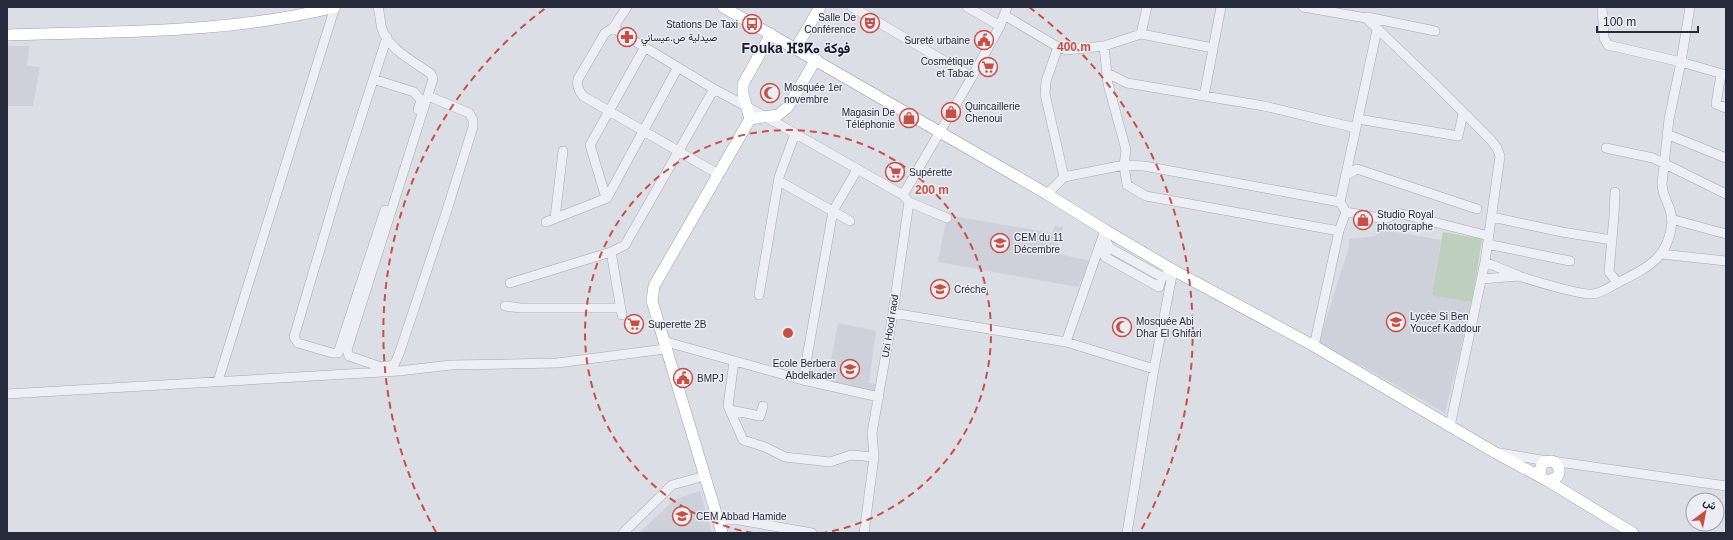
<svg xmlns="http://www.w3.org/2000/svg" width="1733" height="540" font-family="Helvetica,Vazirmatn,'Noto Sans Tifinagh',sans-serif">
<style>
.built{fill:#ced0da}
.green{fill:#becfbe}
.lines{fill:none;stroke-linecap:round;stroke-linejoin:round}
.minor-casing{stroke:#a6a8b2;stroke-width:10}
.major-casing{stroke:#9ca0b0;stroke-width:12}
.minor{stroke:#eeeff4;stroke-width:9}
.major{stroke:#fff;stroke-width:11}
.ring{fill:none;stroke:#c64f46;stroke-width:2;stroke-dasharray:7 5}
.labels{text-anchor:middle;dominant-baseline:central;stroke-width:3;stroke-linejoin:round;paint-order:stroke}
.poi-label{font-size:10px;fill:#272a3b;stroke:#ebedf3;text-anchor:start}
.street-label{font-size:10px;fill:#272a3b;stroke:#ebedf3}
.district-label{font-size:14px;font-weight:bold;fill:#191b2b;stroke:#ebedf3}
.centre{fill:#c64f46;stroke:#ebedf3;stroke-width:2}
.ring-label{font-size:12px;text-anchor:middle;font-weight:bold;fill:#c64f46;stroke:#ebedf3;stroke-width:3;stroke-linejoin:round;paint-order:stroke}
</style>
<rect width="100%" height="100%" fill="#dcdee5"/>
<path class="built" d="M7 46H29L27 66 40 67 33 106H7Z
M953 216 1052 233 1055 226 1063 227 1055 253 1090 261 1078 287 938 262 946 221 951 222Z
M1379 229 1441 240 1432 294 1434 296 1472 302 1445 413 1359 364 1357 367 1319 342 1349 247V239L1376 236Z
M838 323 876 331 869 383 880 385 878 395 827 382Z
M700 491 712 533H639L675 499Z"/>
<path class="green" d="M1443 232 1482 239 1472 302 1434 296 1432 294Z"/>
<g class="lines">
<defs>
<path id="minor" d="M378 7C380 14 380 22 382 29 388 49 415 62 431 74L433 79 347 350 349 356 381 367 394 365 399 354 447 210 473 127V120L469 113 428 96
M627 7 613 28 605 33 578 79C577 86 578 90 583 96L718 174
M852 7 972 77
M967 7 1000 26
M1147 7 1141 34 1104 46 1108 84 1126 150 1124 165 1127 185 1146 196 1339 231
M1303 7 1366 18 1432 81 1490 139 1497 148 1500 156 1485 262 1450 426
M1690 7 1681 62 1726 75
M1004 15 1058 47 1067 50 1104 46
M1366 18 1367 17 1435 31
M613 28 714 89 766 117 903 195
M1141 34 1213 48
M1058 47 1046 81 1045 94 1064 177
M1107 73 1127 83 1264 106 1356 128
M1721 74 1716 104 1726 108
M373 79 414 92 421 100 418 110
M1204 96 1221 7
M1358 119 1458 136 1463 114
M1669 135 1726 158
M1606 148 1653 158 1726 194
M1345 176 1357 169 1477 209
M779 181 850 221
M1615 192 1614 215 1609 272 1618 283
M1047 194 1064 177 1124 165 1144 166 1340 202
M606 198 590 145 645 47
M909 202 947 218
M385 210 338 353H332L298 343 294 337 340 182 387 37
M1346 212 1385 219 1398 213 1489 236
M1492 217 1562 232 1612 240
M555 218 563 151
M1671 219 1726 234
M546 222 607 198 678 67
M1103 236 1110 248 1162 277 1173 270
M1487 244 1570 261
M1110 248 1107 250 1105 257 1159 287 1162 277
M1661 254 1726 261
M1519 276C1534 281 1580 295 1593 294 1602 293 1613 285 1621 281 1649 267 1669 257 1672 222 1673 209 1662 197 1662 184L1669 119 1681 62 1608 45 1604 38 1602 7
M1482 279 1519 276 1485 262
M510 283 611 252
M759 295 779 177 795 134
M505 306 521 308H620
M893 313 1066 342 1154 369
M622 315 611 252 625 245 714 89
M663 341 803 380 879 397
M1066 342 1105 230
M1314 346 1339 231 1346 212 1340 202 1377 30
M734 361 728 406 743 440 765 447 785 457 830 462 851 455 874 457
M803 380 833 211 857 170
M218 381 335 7
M7 394 399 371 451 365 557 363 665 349
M730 410 760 416 763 406
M1500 453 1547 461
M1552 461 1726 486
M718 520H739L812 533
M623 533 672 485 705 476
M864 533 874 457 872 433 893 313 909 202 903 195 972 77 1000 26 1007 7
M1127 533 1154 369 1173 270"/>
<path id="major" d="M723 7 1047 194 1105 230 1173 270 1314 346 1494 452 1548 481 1557 477C1561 471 1559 465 1552 461L1544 462 1540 469 1541 476
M7 35C118 31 227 34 335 7
M796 48 820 7
M750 119 778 115 788 107 816 59
M1548 481 1633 533
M722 533 652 301 654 286 750 119 743 94V84L771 34"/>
</defs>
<use href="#minor" class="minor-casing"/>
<use href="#major" class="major-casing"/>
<use href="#minor" class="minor"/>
<use href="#major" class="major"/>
</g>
<g class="ring">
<path d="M753 533A203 203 0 1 1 823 533"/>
<path d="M436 532A405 405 0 0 1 547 7M1029 7A405 405 0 0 1 1140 532"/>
</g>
<defs>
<symbol id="theatre-ring" viewBox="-11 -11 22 22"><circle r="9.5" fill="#ebedf3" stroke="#c64f46" stroke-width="1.5"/><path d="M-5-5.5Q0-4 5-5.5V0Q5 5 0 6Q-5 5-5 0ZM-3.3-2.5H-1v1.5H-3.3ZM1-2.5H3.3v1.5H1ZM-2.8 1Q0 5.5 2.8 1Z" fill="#c64f46"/></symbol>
<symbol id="bus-ring" viewBox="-11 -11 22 22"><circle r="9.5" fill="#ebedf3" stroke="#c64f46" stroke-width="1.5"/><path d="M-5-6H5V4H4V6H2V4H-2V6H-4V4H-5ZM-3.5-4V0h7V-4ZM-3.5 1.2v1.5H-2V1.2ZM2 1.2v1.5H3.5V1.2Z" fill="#c64f46"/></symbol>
<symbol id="pharmacy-ring" viewBox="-11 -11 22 22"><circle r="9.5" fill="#ebedf3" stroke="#c64f46" stroke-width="1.5"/><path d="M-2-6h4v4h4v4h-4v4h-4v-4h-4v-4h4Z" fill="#c64f46"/></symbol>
<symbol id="civic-ring" viewBox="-11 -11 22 22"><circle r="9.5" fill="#ebedf3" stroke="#c64f46" stroke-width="1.5"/><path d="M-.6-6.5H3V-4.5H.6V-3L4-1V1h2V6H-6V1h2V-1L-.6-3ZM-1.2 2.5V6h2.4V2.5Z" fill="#c64f46"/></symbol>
<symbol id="supermarket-ring" viewBox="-11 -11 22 22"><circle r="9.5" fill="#ebedf3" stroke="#c64f46" stroke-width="1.5"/><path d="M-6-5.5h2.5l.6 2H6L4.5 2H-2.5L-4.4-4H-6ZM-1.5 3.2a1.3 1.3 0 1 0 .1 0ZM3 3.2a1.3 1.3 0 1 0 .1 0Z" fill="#c64f46"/></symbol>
<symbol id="mosque-ring" viewBox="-11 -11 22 22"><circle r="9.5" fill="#ebedf3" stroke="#c64f46" stroke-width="1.5"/><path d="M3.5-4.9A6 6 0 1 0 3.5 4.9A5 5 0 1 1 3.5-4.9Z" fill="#c64f46"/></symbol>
<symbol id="shop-ring" viewBox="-11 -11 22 22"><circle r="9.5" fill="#ebedf3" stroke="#c64f46" stroke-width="1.5"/><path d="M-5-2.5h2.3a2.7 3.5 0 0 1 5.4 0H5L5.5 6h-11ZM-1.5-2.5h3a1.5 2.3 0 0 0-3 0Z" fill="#c64f46"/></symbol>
<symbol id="school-ring" viewBox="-11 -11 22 22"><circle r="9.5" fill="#ebedf3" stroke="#c64f46" stroke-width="1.5"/><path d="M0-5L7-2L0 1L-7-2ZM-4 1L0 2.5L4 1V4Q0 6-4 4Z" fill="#c64f46"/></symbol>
</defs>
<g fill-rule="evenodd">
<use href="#theatre-ring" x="859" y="12" width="22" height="22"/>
<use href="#bus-ring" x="741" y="13" width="22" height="22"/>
<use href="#pharmacy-ring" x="616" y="26" width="22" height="22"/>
<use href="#civic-ring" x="973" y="29" width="22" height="22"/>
<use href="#supermarket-ring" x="977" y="56" width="22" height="22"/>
<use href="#mosque-ring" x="759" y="82" width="22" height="22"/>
<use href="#shop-ring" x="940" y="101" width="22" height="22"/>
<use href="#shop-ring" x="898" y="107" width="22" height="22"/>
<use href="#supermarket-ring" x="884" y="161" width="22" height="22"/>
<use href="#shop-ring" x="1352" y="209" width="22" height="22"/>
<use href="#school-ring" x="989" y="232" width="22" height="22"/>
<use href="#school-ring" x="929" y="278" width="22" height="22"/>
<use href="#school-ring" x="1385" y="311" width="22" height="22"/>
<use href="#supermarket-ring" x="623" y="313" width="22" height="22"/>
<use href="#mosque-ring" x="1111" y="316" width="22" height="22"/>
<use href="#school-ring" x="839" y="358" width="22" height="22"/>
<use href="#civic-ring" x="672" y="367" width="22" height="22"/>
<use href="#school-ring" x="671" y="505" width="22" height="22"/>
</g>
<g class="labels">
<g class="poi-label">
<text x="856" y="17" text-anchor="end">Salle De<tspan x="856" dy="12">Conférence</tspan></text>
<text x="738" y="24" text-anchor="end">Stations De Taxi</text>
<text x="641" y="37">صيدلية ص.عيساني</text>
<text x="970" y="40" text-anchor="end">Sureté urbaine</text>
<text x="974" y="61" text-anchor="end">Cosmétique<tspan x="974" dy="12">et Tabac</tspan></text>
<text x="784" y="87">Mosquée 1er<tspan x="784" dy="12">novembre</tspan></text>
<text x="965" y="106">Quincaillerie<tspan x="965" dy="12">Chenoui</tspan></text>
<text x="895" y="112" text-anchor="end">Magasin De<tspan x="895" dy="12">Téléphonie</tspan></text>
<text x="909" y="172">Supérette</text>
<text x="1377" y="214">Studio Royal<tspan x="1377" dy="12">photographe</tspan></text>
<text x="1014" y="237">CEM du 11<tspan x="1014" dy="12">Décembre</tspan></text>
<text x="954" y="289">Créche</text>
<text x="1410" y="316">Lycée Si Ben<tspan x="1410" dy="12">Youcef Kaddour</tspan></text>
<text x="1136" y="321">Mosquée Abi<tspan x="1136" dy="12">Dhar El Ghifari</tspan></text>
<text x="648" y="324">Superette 2B</text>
<text x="836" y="363" text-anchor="end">Ecole Berbera<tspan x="836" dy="12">Abdelkader</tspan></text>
<text x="697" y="378">BMPJ</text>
<text x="696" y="516">CEM Abbad Hamide</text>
</g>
<g class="street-label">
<text transform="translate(890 326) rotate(-81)">Uzi Hood raod</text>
</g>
<g class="district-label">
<text x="796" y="48">Fouka ⴼⵓⴽⴰ فوكة</text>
</g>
</g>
<circle cx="788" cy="333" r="6" class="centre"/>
<g class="ring-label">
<text x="1074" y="51">400 m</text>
<text x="932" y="194">200 m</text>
</g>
<rect width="1733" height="540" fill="none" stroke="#272a3b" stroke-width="16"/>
<g transform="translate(1705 512) rotate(32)"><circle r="19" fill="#ebedf3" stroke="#9d9fa9"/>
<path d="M0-3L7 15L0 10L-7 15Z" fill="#c64f46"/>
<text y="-6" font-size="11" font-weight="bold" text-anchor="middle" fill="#272a3b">ش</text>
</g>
<path d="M1597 26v6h101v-6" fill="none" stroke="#272a3b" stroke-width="2"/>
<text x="1603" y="26" font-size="12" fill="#272a3b" stroke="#ebedf3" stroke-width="3" paint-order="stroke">100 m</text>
</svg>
